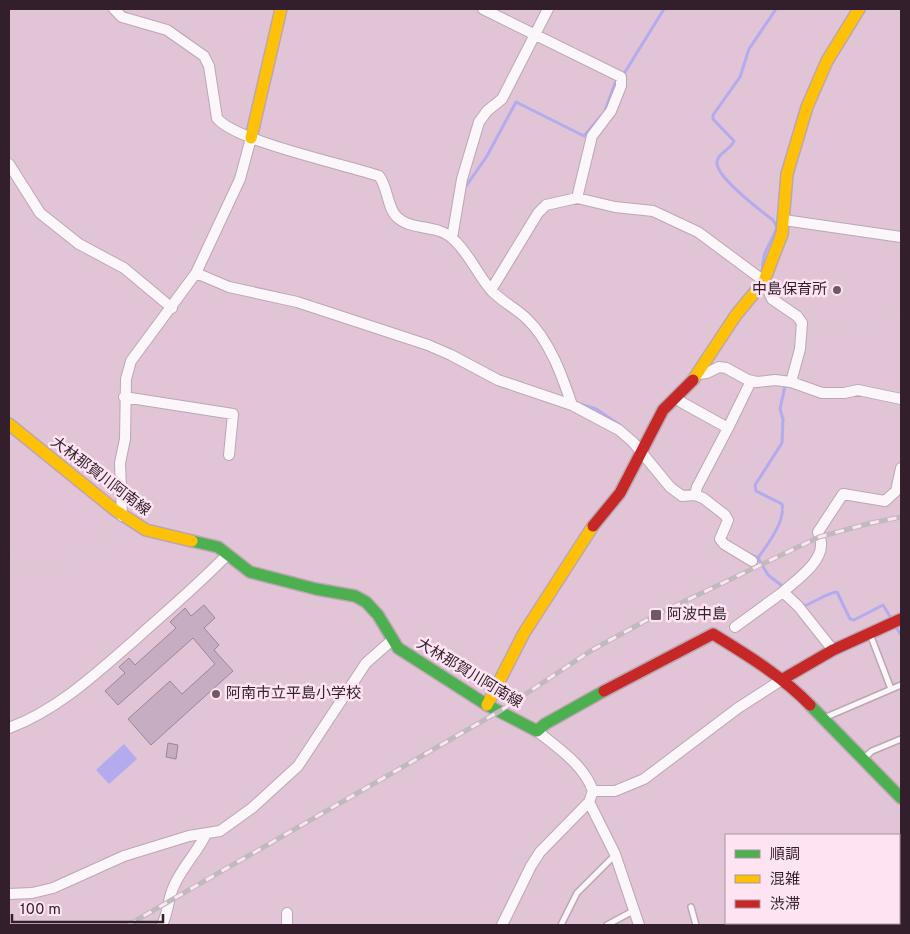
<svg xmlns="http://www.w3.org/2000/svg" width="910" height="934" font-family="Overpass,'Noto Sans JP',sans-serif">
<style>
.water{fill:#b3abee}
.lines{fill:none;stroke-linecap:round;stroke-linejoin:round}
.stream{stroke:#b3abee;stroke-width:3}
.building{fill:#c6adc2;stroke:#9b8797}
.lane-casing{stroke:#bca6b3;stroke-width:8}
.street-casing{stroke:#bca6b3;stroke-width:12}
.fast-casing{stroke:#bca6b3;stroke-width:14}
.slow-casing{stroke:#bca6b3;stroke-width:14}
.jam-casing{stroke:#bca6b3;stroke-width:14}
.path{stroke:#d5cdd2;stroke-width:2;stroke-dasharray:1 4;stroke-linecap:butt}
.lane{stroke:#faf6f9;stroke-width:5}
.street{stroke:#faf6f9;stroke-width:10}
.fast{stroke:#4caf50;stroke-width:11}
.slow{stroke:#ffc107;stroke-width:11}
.jam{stroke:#c62828;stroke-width:11}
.rail-casing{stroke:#c0b9bd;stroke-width:5}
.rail{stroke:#fee3f3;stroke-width:3;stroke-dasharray:9;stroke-linecap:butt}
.poi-dot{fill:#6f5967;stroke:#fee3f3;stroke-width:2}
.labels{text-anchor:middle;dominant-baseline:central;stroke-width:5;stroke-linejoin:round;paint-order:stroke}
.poi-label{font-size:15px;fill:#321f2b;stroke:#fee3f3;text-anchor:start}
.street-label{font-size:15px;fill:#321f2b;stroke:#fee3f3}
</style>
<rect width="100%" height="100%" fill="#e1c5d6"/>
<path class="water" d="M124 744 137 759 109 784 96 770Z"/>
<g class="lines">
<path class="stream" d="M625 72 664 9
M605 111 615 83
M464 189 487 156 516 102 584 136 601 116
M763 270C761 252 772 243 777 227L773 220C761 211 715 176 717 162 717 154 731 149 734 141L713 119V115L740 77 749 49 776 9
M577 403 596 409 620 425
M751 555 758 558 768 575 785 588
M758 558C767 545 786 521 782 504L756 491 755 485 782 443 783 419 780 409 785 386
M802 604 804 606C813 603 829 592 837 592L850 619 854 620 883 605 891 618
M896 627 901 635"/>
</g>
<path class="building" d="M204 605 215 618 204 628 219 645 214 650 233 671 151 745 128 719 170 681 182 694 215 664 193 638 118 705 105 691 125 673 119 667 129 658 135 665 176 628 170 622 185 608 191 616Z
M168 743 178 745 176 759 166 757Z"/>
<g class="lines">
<defs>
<path id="lane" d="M870 634 891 689
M824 718 901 685
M864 758 872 751 901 739
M691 907 696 925
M561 925 577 893 615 855
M607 925 633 911"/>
<path id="street" d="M114 9 122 17 167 30 204 56 209 66 217 118C234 141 347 165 379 176 388 187 387 208 397 217 411 231 438 224 453 239 469 253 477 274 491 290 502 302 516 308 527 319 550 341 562 376 572 405
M483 9 621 77V86L611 111 592 136 577 198
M9 164 40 213 79 244 124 268 172 308
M784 220 901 237
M452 238 462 179 479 122 487 111 502 99 548 9
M196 273 229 287 297 302 428 345 451 355 498 380 572 405 619 430 633 442 670 487 682 496 695 495 703 498 725 515 728 520 720 539 724 544 752 561
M491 290 538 213 546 205 577 198 615 207 653 211 698 232 764 281 772 299 797 316 802 323 800 349 791 382
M699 374 707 373 719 367 726 368 748 380 757 382 775 380 791 382 822 393H844L858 390 901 399
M124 397 233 414 229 455
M676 397 681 402 728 428 751 381
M695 495 697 487 728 428
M122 516 120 463 125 439 126 379 131 361 196 273 240 179 251 138
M735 627 783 592
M833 650 798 606 783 592C795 581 823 562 821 543 821 540 819 536 818 532L843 494 885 501 896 491 901 468
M9 728C58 710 98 672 137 638 167 611 199 584 227 555
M593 791H615L644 779 738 708 783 679
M589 802 615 854 639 925
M9 894 32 893 53 888 124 856 189 836 220 831 252 808 298 766 366 663 391 641
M287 913V925
M162 925C168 913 168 900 173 888 181 868 197 853 206 834
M502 925 531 866 540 852 589 802 593 791C584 765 558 748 537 731"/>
<path id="fast" d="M192 541 218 547 250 572 316 589 355 596 366 602 378 615 398 648 487 705 537 731 545 724 604 691
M810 705 901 798"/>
<path id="slow" d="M251 138 281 9
M693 380 736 315 764 281 782 234 787 174 807 107 827 61 859 9
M9 424 115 510 146 530 192 541
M487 705 524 633 593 526"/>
<path id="jam" d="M593 526 620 493 663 410 693 380
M783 679 833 650 901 619
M604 691 713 634C747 655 782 676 810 705"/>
</defs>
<use href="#lane" class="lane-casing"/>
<use href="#street" class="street-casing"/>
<use href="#fast" class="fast-casing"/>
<use href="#slow" class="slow-casing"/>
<use href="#jam" class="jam-casing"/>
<path class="path" d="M811 322 868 325 901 312
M719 464 741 477 750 486 752 491 770 504 814 521
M9 554C17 560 22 570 33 573 52 577 106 541 123 530"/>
<use href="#lane" class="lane"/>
<use href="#street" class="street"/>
<use href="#fast" class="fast"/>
<use href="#slow" class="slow"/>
<use href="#jam" class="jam"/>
<defs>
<path id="rail" d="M128 925 500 711 592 650 656 615 819 537 871 523 901 517"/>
</defs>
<use href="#rail" class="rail-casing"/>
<use href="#rail" class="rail"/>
</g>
<g class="poi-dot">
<circle cx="837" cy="290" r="5"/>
<rect x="650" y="609" width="12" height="12" rx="2.5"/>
<circle cx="216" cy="694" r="5"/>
</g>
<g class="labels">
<g class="poi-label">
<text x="827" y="290" text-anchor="end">中島保育所</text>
<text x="667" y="615">阿波中島</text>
<text x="226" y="694">阿南市立平島小学校</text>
</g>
<g class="street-label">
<text transform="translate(100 477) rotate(37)">大林那賀川阿南線</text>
<text transform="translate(469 674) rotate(31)">大林那賀川阿南線</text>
</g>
</g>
<rect width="910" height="934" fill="none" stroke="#321f2b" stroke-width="20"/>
<rect x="725" y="834" width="175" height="90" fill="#fee3f3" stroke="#ac95a3"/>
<rect x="735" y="850" width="25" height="8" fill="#4caf50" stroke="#ac95a3"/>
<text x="770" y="859" font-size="15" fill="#321f2b">順調</text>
<rect x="735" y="875" width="25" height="8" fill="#ffc107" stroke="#ac95a3"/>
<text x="770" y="884" font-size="15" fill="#321f2b">混雑</text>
<rect x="735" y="900" width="25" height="8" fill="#c62828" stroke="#ac95a3"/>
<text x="770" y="909" font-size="15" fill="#321f2b">渋滞</text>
<path d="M12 914v8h151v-8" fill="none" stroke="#321f2b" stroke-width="2.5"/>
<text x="20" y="914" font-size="15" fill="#321f2b" stroke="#fee3f3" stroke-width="4" paint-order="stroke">100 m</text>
</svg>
